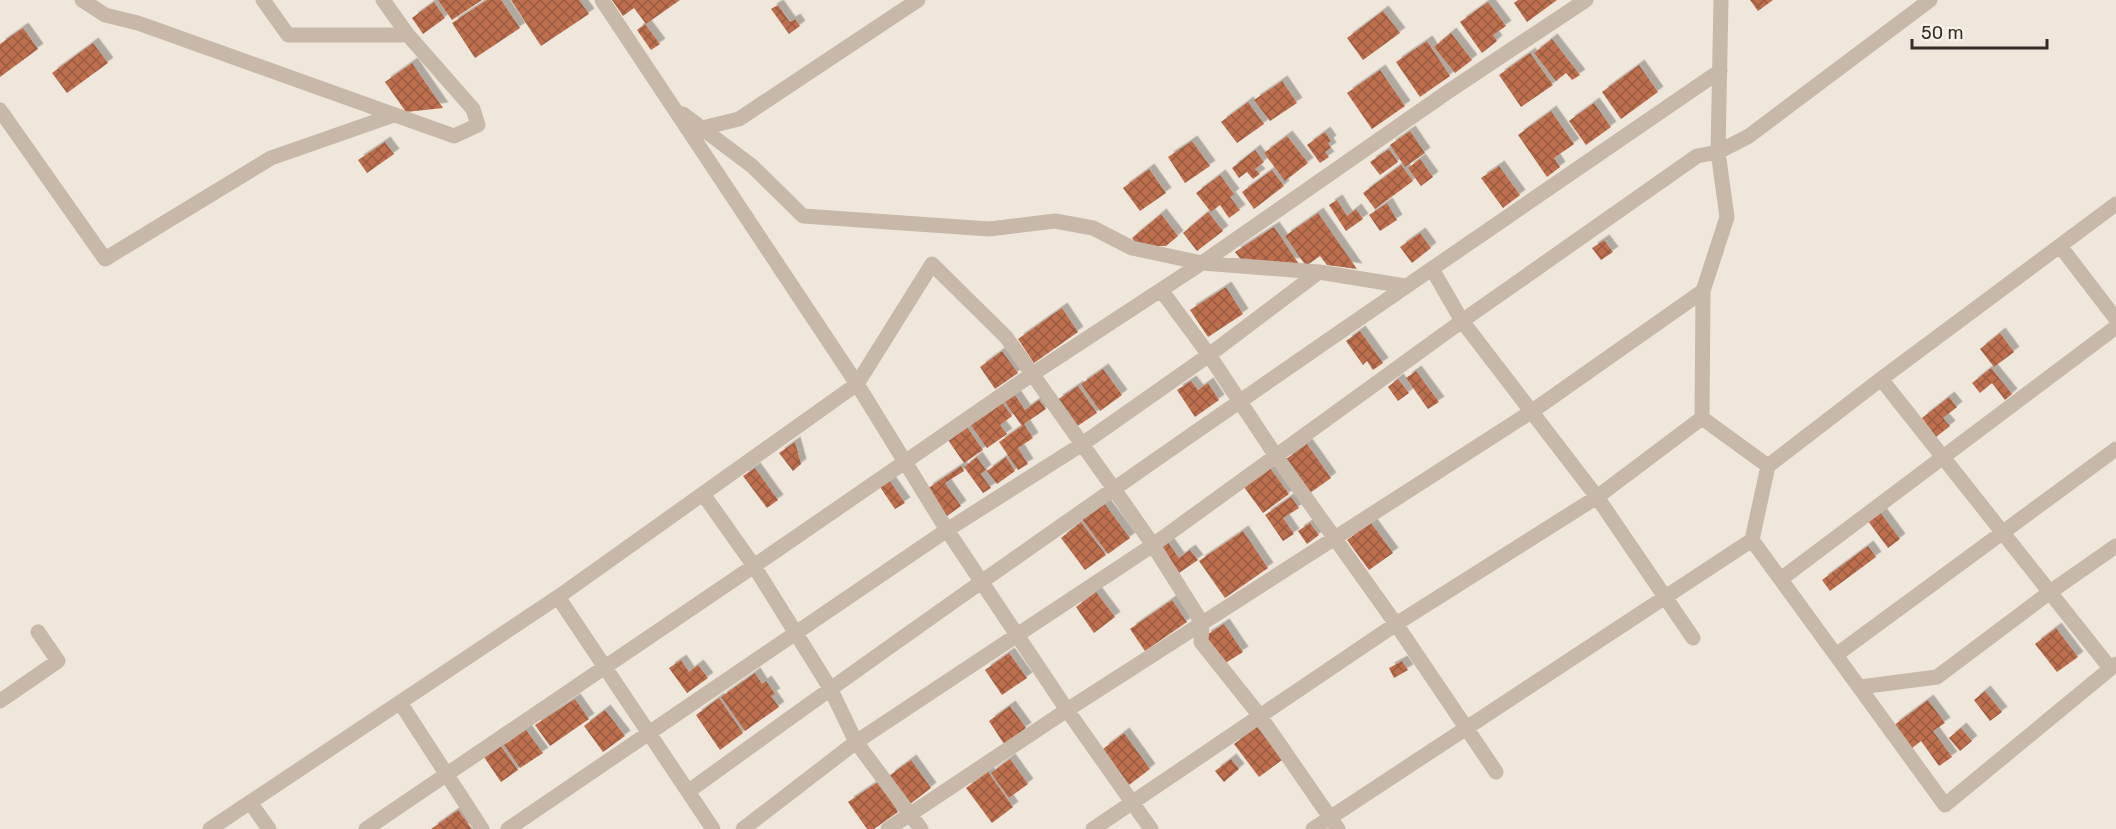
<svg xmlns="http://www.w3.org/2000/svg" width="2116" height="829" font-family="Rubik,sans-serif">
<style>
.building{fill:url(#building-cross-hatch);filter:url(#shadow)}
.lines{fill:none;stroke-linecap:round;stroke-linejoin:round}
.minor{stroke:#c7b8a9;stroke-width:15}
</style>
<defs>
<pattern id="building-cross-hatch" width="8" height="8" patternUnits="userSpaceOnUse" patternTransform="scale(1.5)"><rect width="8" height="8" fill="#bc6e4e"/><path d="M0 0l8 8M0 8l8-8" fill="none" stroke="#9a5b41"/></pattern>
<filter id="shadow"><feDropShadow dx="5.5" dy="-5.5" stdDeviation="0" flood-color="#0004"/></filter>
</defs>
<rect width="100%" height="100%" fill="#f0e7dc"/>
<path class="building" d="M438 0H482L452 20Z
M487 0H501L520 28 475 58 452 23Z
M511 0H579L589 14 541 46Z
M612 0H680L646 24 634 8 623 16Z
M1518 0H1557L1527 22 1514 3Z
M1750 0H1773L1758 11Z
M434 2 445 18 423 34 412 18Z
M1488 2 1506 26 1493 35 1497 41 1482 53 1460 22Z
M778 5 790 22 795 19 800 26 789 34 771 9Z
M1383 11 1400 33 1363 60 1347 38Z
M645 24 660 44 651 50 637 30Z
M23 28 38 49 0 77V44Z
M1451 33 1472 60 1455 73 1434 47Z
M1552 39 1580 75 1572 80 1566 73 1556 81 1534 53Z
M1427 41 1450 76 1420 97 1396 62Z
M93 43 108 63 67 93 52 73Z
M1530 53 1553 85 1521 107 1499 75Z
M412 63 443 108 406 112 385 82Z
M1639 65 1658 92 1621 119 1602 92Z
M1380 70 1405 106 1372 129 1347 93Z
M1282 81 1297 103 1270 121 1254 100Z
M1248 102 1264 124 1237 143 1221 122Z
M1594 103 1611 127 1586 145 1569 121Z
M1551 111 1574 144 1554 158 1560 167 1547 177 1518 135Z
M1410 131 1425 153 1405 167 1390 145Z
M1325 132 1331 141 1328 143 1331 148 1325 152 1329 157 1320 163 1307 145Z
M1287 136 1308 163 1285 181 1264 153Z
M1192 141 1210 166 1185 183 1168 157Z
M385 142 394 154 367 173 358 160Z
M1389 149 1398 162 1380 175 1370 162Z
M1255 150 1264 162 1255 169 1260 174 1253 179 1247 172 1239 178 1232 168Z
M1420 159 1433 177 1421 186 1408 168Z
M1401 165 1413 181 1375 209 1363 193Z
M1499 166 1520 195 1503 208 1481 178Z
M1149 169 1166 193 1140 211 1123 188Z
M1272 170 1284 186 1254 209 1242 192Z
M1220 175 1234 194 1230 197 1240 210 1229 218 1220 205 1211 212 1196 193Z
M1337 200 1347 216 1356 209 1363 219 1346 231 1329 205Z
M1387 203 1397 220 1380 231 1369 215Z
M1208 212 1223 231 1197 251 1183 233Z
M1318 213 1357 269 1327 265 1320 256 1306 266 1285 236Z
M1161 214 1178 236 1166 246H1138L1132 238Z
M1274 227 1299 264 1242 261 1235 252Z
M1420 233 1431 248 1412 263 1400 247Z
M1604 240 1613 252 1601 260 1592 248Z
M1226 287 1243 314 1208 337 1190 310Z
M1062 308 1078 332 1034 363 1018 339Z
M1360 331 1383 363 1373 370 1367 361 1363 365 1346 341Z
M2000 333 2014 352 1994 367 1980 349Z
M1002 351 1018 373 995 389 980 367Z
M1991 368 2012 394 2005 400 1992 383 1980 393 1972 383Z
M1103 369 1122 395 1100 411 1081 384Z
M1416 371 1439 402 1428 409 1406 378Z
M1398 379 1409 393 1398 401 1388 387Z
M1191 381 1198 390 1208 383 1219 400 1195 417 1177 390Z
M1078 386 1097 413 1076 427 1057 400Z
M1015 395 1025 410 1039 400 1046 409 1024 424 1033 438 1018 448 1028 464 1018 470 999 442 1022 426 1005 402Z
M1949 397 1957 407 1943 418 1950 426 1936 437 1922 418Z
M1001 401 1012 416 1000 425 1007 434 987 448 970 424Z
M967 427 983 450 964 463 948 440Z
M795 442 801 464 793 471 779 453Z
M1307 444 1331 478 1310 493 1286 459Z
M977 457 986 470 981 474 991 488 983 493 964 467Z
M1006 457 1015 471 997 484 987 471Z
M961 466 964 471 945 483 961 506 947 516 927 489Z
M755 468 778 500 767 508 743 476Z
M1270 468 1289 494 1263 513 1244 487Z
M889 480 905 503 895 509 880 487Z
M1291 497 1299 508 1283 518 1294 534 1283 541 1265 515Z
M1104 503 1130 538 1108 554 1082 519Z
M1880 512 1900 539 1888 548 1868 521Z
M1081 522 1106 555 1085 570 1061 538Z
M1310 523 1319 535 1307 544 1298 531Z
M1371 523 1393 553 1369 570 1347 540Z
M1243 531 1268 568 1225 598 1199 561Z
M1167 541 1179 558 1190 550 1198 560 1179 573 1160 546Z
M1868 546 1876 557 1830 591 1822 580Z
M1096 592 1115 617 1094 633 1076 607Z
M1172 600 1187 622 1145 651 1130 629Z
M1224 624 1243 652 1224 664 1205 636Z
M2056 628 2078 657 2057 672 2035 644Z
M1009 653 1027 678 1002 695 985 670Z
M681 660 689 672 698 665 708 678 687 693 669 668Z
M1402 661 1408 670 1394 678 1389 668Z
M755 673 762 684 766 681 775 694 771 696 779 707 745 731 721 697Z
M1985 691 2002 712 1990 721 1974 700Z
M719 698 743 733 720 750 696 715Z
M575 699 589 719 550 746 535 725Z
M1928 700 1945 723 1933 731 1952 757 1939 766 1921 741 1911 749 1893 726Z
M1010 706 1026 728 1004 744 989 721Z
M605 710 625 736 603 752 584 726Z
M1257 727 1282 760 1259 777 1234 744Z
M1961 728 1972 741 1960 751 1949 738Z
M526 730 543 753 520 768 504 745Z
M1124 733 1150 769 1129 785 1103 749Z
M501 746 518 770 501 782 484 757Z
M1010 759 1028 784 1009 798 991 773Z
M1231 759 1239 769 1224 782 1215 771Z
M911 760 931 788 910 804 889 776Z
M988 772 1013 807 992 823 966 788Z
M878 782 898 812 874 829H867L848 802Z
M458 810 472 829H431Z"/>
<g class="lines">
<path class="minor" d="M82 0 105 15 138 23 454 136 478 125 473 109 408 35 383 0
M263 0 288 35H408
M602 0 857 384 947 530 1067 710 1151 829
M1721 0 1718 152 1727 217 1703 291 1702 418 1768 466
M0 110 105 259 271 158 394 115
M683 114 752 166 803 216 989 229 1055 221 1093 228 1132 248 1202 263 1319 272 1405 286
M702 128 739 119 918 0
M2060 246 2116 319
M1432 269 1462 321 1597 497 1693 638
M1161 290 1209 355 1276 456 1396 624 1496 772
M1881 379 2110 668
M703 494 754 566 830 688 856 742 921 829
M1752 540 1945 805 2116 664
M1781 579 2116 327
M558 597 713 829
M1836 655 2116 449
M1860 687 1937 677 2050 592 2116 546
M0 701 58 661 38 632
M401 704 482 829
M689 791C1028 545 1374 308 1720 71
M250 802 269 829
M210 829 558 597 857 384 932 264 1006 337 1114 489 1153 545 1202 623 1201 642 1260 716 1338 829
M366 829 754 566 1031 375 1202 263 1446 93 1586 0
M508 829 947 530 1081 445 1209 355 1319 272
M743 829 856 742 1153 545 1462 321 1697 156 1718 152 1749 136 1930 0
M888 829 1067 710 1531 412 1703 291
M1093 829 1396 624 1597 497 1702 418
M1313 829 1752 540 1768 466 1881 379 2116 204"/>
</g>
<path d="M1912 39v9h135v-9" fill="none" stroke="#352d28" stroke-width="3"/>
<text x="1921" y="39" font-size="18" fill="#352d28" stroke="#f8f1e8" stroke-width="4.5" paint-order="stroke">50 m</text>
</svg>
